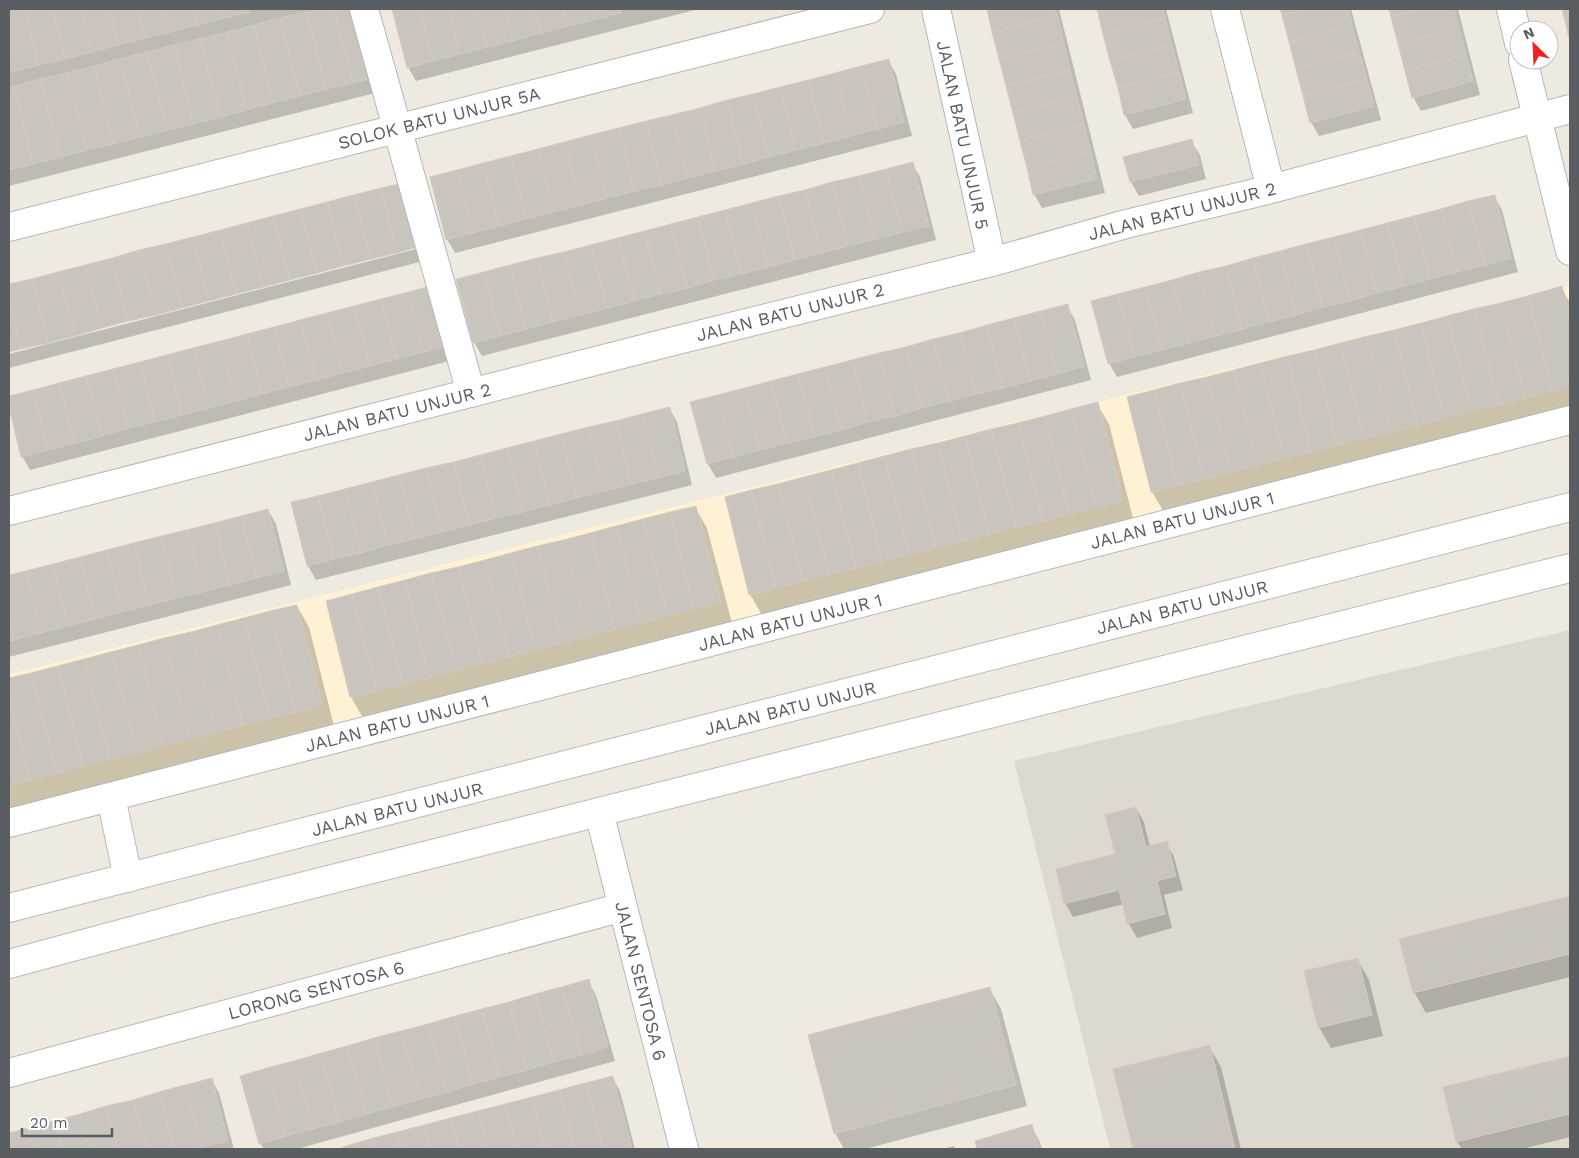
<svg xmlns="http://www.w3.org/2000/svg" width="1579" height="1158" font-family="'Work Sans',sans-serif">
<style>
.commercial{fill:#fff2d4}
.education{fill:#ddd9cf}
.shadow{fill:#0003}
.building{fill:#c9c4bd;stroke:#d3cbbe}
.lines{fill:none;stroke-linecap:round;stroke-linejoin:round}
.minor-casing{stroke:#b3b8bc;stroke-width:30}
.secondary-casing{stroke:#b6bbc1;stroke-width:30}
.minor{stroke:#fff;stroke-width:28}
.secondary{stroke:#fff;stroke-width:28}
.labels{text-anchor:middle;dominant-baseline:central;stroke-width:5;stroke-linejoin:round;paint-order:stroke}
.street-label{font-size:18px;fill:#595e63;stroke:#fff}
</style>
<rect width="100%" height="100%" fill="#eeeae0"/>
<path class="commercial" d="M1570 285V409L9 811V674L729 493Z"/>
<path class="education" d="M1570 630V1149H1110L1014 761Z"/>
<path class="shadow" d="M9 9H365L387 90 9 186Z
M393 9H699L416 81 408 67Z
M988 9H1059L1105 193 1042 208 1034 194Z
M1098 9H1166L1193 113 1133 129 1125 115Z
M1281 9H1351L1381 120 1319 136 1311 122Z
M1390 9H1458L1480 95 1421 111 1413 97Z
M888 60 896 74 912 136 455 253 447 239Z
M1191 141 1200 155 1206 179 1139 196 1131 182 1124 158Z
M912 163 920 177 936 240 482 356 474 342Z
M407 183 427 243 9 351V286Z
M1494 196 1502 210 1518 272 1117 377 1109 363Z
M428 246 431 259 9 368V354Z
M434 287 457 359 30 470 22 456 9 397Z
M1561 287 1570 303V411L1164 512 1152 492 1128 398Z
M1067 306 1075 320 1091 380 716 478 708 464 692 403Z
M1097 404 1109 424 1134 522 762 615 750 594Z
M669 408 677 422 692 485 316 580 308 566 293 503Z
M695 507 707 528 732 623 363 718 351 697 327 601Z
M268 510 276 524 291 585 9 657V576Z
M297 606 309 627 334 726 13 808 9 806V680Z
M1136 808 1144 822 1150 847 1166 843 1174 857 1183 890 1164 895 1172 928 1137 938 1129 924 1124 904 1073 917 1065 903 1116 855Z
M1570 897V977L1426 1013 1414 992 1401 940Z
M1357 959 1369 980 1383 1036 1331 1048 1319 1027Z
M588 981 596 995 615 1061 297 1149H264L260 1143Z
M989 988 1001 1009 1027 1106 865 1149H844L835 1133Z
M1209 1046 1221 1067 1241 1149H1134L1115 1070Z
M1570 1057V1137L1522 1149H1462L1457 1142 1444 1088Z
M612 1077 620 1091 635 1149H337Z
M211 1079 219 1093 234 1149H9V1135Z
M1031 1126 1039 1140 1042 1149H979L977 1142Z
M954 1146 956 1149H942Z"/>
<path class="building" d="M9 9H25L38 65 12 72 9 58Z
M25 9H53L65 59 38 65Z
M53 9H81L92 52 65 59Z
M81 9H109L118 45 92 52Z
M109 9H137L145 38 118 45Z
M137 9H165L171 32 145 38Z
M165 9H193L198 25 171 32Z
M193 9H222L224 18 198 25Z
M222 9H250V12L224 18Z
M318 9H334L353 83 326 89 307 12Z
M334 9H363L380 76 353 83Z
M392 9H420L433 61 407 68Z
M420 9H449L460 54 433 61Z
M449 9H477L487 47 460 54Z
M477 9H505L513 41 487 47Z
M505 9H534L541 33 513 41Z
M534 9H563L567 26 541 33Z
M563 9H591L594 20 567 26Z
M591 9H620L621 13 594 20Z
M987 9H1055L1057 15 992 32Z
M1097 9H1163L1165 18 1103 34Z
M1280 9H1305L1282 15Z
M1305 9H1348L1352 25 1289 42 1282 15Z
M1389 9H1422L1391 17Z
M1422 9H1454L1459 28 1398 44 1391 17Z
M1562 9H1570V42Z
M307 12 326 89 300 96 280 18Z
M1057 15 1064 43 999 59 992 32Z
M280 18 300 96 273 103 254 25Z
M1165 18 1172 45 1110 61 1103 34Z
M254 25 273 103 246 110 227 32Z
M1352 25 1359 52 1296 69 1289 42Z
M1459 28 1466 55 1405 71 1398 44Z
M227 32 246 110 220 117 200 39Z
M200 39 220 117 193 124 174 45Z
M1064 43 1070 70 1006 86 999 59Z
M174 45 193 124 167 130 147 52Z
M1172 45 1179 72 1118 88 1110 61Z
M147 52 167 130 140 137 120 59Z
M1359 52 1367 79 1303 96 1296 69Z
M1466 55 1473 81 1412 98 1405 71Z
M120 59 140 137 113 144 94 66Z
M889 59 904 122 877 129 861 66Z
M94 66 113 144 87 150 67 73Z
M861 66 877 129 851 136 835 73Z
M1070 70 1077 97 1013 113 1006 86Z
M1179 72 1186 99 1124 115 1118 88Z
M67 73 87 150 60 157 40 79Z
M835 73 851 136 824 143 808 80Z
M40 79 60 157 33 164 14 86Z
M1367 79 1374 106 1310 123 1303 96Z
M808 80 824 143 796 150 780 87Z
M14 86 33 164 9 170V87Z
M780 87 796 150 769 157 753 94Z
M753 94 769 157 743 164 727 100Z
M1077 97 1084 124 1020 141 1013 113Z
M727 100 743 164 715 171 700 108Z
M700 108 715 171 688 178 672 115Z
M672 115 688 178 662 185 646 121Z
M646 121 662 185 634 191 619 128Z
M1084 124 1091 152 1027 168 1020 141Z
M619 128 634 191 607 198 591 135Z
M591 135 607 198 581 205 564 142Z
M1192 139 1199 165 1130 182 1123 157Z
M564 142 581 205 554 212 538 149Z
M538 149 554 212 526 219 511 156Z
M1091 152 1097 179 1033 195 1027 168Z
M511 156 526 219 499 226 483 163Z
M913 162 929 226 902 232 886 169Z
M483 163 499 226 473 233 457 170Z
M886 169 902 232 875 239 859 176Z
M457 170 473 233 446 240 430 177Z
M859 176 875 239 848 246 832 182Z
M408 182 424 245 397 253 381 188Z
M832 182 848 246 821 253 805 190Z
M381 188 397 253 371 259 354 195Z
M805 190 821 253 795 260 779 196Z
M354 195 371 259 343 266 327 202Z
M1495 195 1511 258 1485 265 1468 201Z
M779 196 795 260 768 267 752 203Z
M1468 201 1485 265 1457 272 1441 209Z
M327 202 343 266 317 273 300 209Z
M752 203 768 267 741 274 725 210Z
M300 209 317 273 290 280 273 216Z
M1441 209 1457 272 1430 279 1414 216Z
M725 210 741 274 714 280 698 217Z
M273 216 290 280 263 287 247 223Z
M1414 216 1430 279 1404 286 1387 223Z
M698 217 714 280 687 288 671 224Z
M247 223 263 287 236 294 220 230Z
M1387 223 1404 286 1377 293 1360 230Z
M671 224 687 288 661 294 644 231Z
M220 230 236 294 209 301 193 237Z
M1360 230 1377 293 1350 301 1334 237Z
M644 231 661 294 634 301 618 238Z
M193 237 209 301 182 308 166 244Z
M1334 237 1350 301 1323 307 1306 244Z
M618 238 634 301 607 308 591 245Z
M166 244 182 308 156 315 139 250Z
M1306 244 1323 307 1296 315 1280 251Z
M591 245 607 308 580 315 564 252Z
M139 250 156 315 128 321 112 258Z
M1280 251 1296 315 1269 322 1253 258Z
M564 252 580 315 553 322 537 258Z
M112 258 128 321 102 328 85 265Z
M537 258 553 322 526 329 510 265Z
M1253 258 1269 322 1242 329 1226 266Z
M85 265 102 328 75 336 58 272Z
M510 265 526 329 500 336 484 272Z
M1226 266 1242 329 1215 336 1199 272Z
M58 272 75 336 48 343 32 279Z
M484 272 500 336 473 343 456 279Z
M1199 272 1215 336 1189 343 1172 280Z
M32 279 48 343 21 349 9 302V284Z
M1172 280 1189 343 1162 350 1145 287Z
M434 285 450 345 423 352 408 292Z
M1562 286 1570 316V382L1565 388 1552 391 1528 296Z
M1145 287 1162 350 1134 357 1118 294Z
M408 292 423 352 396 359 381 299Z
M1118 294 1134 357 1108 364 1091 301Z
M1528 296 1552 391 1525 398 1501 303Z
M381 299 396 359 370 366 354 306Z
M9 302 21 349 9 352Z
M1501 303 1525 398 1498 405 1474 309Z
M1068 304 1084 366 1057 374 1040 311Z
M354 306 370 366 343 373 327 313Z
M1474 309 1498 405 1471 411 1447 316Z
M1040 311 1057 374 1030 381 1014 318Z
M327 313 343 373 316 380 300 320Z
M1447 316 1471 411 1444 418 1421 323Z
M1014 318 1030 381 1003 388 987 325Z
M300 320 316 380 289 387 274 327Z
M1421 323 1444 418 1418 425 1394 330Z
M987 325 1003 388 976 394 960 333Z
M274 327 289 387 262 394 247 334Z
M1394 330 1418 425 1391 432 1367 336Z
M960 333 976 394 949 401 933 339Z
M247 334 262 394 236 401 220 341Z
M1367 336 1391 432 1364 438 1340 343Z
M933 339 949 401 922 408 906 347Z
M220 341 236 401 209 408 193 348Z
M1340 343 1364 438 1337 445 1314 350Z
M906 347 922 408 895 416 879 353Z
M193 348 209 408 182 415 167 355Z
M1314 350 1337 445 1311 452 1287 356Z
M879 353 895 416 868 422 852 360Z
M167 355 182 415 155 422 140 362Z
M1287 356 1311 452 1284 458 1260 363Z
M852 360 868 422 841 430 825 367Z
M140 362 155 422 129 428 113 369Z
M1260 363 1284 458 1257 465 1234 370Z
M825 367 841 430 814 437 798 374Z
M113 369 129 428 102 436 86 376Z
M1234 370 1257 465 1231 472 1207 377Z
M798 374 814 437 787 443 771 381Z
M86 376 102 436 75 443 59 383Z
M1207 377 1231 472 1204 479 1180 383Z
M771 381 787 443 760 450 744 388Z
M59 383 75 443 48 450 33 390Z
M1180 383 1204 479 1177 485 1154 390Z
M744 388 760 450 733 457 718 395Z
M33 390 48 450 21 457 9 407V396Z
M1154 390 1177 485 1151 492 1127 397Z
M718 395 733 457 707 464 690 402Z
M1098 402 1123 501 1096 507 1071 409Z
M670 407 685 471 659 478 642 414Z
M1071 409 1096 507 1069 514 1045 416Z
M642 414 659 478 631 484 616 421Z
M1045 416 1069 514 1043 521 1018 423Z
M616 421 631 484 604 491 588 427Z
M1018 423 1043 521 1016 527 991 429Z
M588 427 604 491 577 498 561 434Z
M991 429 1016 527 989 534 965 436Z
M561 434 577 498 550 505 534 441Z
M965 436 989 534 962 541 938 443Z
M534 441 550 505 523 512 507 448Z
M938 443 962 541 936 548 911 449Z
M507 448 523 512 496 518 480 455Z
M911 449 936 548 909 554 884 456Z
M480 455 496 518 469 525 454 462Z
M884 456 909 554 882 561 858 463Z
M454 462 469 525 442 532 426 468Z
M858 463 882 561 856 568 831 470Z
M426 468 442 532 415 539 399 475Z
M831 470 856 568 829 574 804 477Z
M399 475 415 539 388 545 372 482Z
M804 477 829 574 803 581 778 484Z
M372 482 388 545 361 553 345 489Z
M778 484 803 581 776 588 751 490Z
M345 489 361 553 334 559 318 496Z
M751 490 776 588 749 595 725 497Z
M318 496 334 559 307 566 291 502Z
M696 506 721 602 694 609 670 512Z
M268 509 284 571 257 578 241 516Z
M670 512 694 609 668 616 643 519Z
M241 516 257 578 230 585 215 523Z
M643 519 668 616 641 623 616 526Z
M215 523 230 585 203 592 187 530Z
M616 526 641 623 615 629 590 533Z
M187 530 203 592 176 598 161 536Z
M590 533 615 629 588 636 564 540Z
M161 536 176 598 149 605 134 543Z
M564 540 588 636 562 643 537 546Z
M134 543 149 605 122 612 107 550Z
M537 546 562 643 535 650 511 553Z
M107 550 122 612 95 619 80 557Z
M511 553 535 650 509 657 485 560Z
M80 557 95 619 68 626 53 564Z
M485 560 509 657 482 663 458 567Z
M53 564 68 626 41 633 26 571Z
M458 567 482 663 456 670 431 573Z
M26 571 41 633 14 640 9 618V575Z
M431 573 456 670 429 677 405 580Z
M405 580 429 677 403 684 378 587Z
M378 587 403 684 377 691 352 594Z
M352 594 377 691 350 697 326 601Z
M297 605 323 705 296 712 270 611Z
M270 611 296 712 270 718 244 618Z
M9 618 14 640 9 641Z
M244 618 270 718 243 725 217 625Z
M217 625 243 725 216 732 191 632Z
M191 632 216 732 190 739 164 638Z
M164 638 190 739 163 746 138 645Z
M138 645 163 746 137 753 111 652Z
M111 652 137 753 110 759 84 659Z
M84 659 110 759 83 766 58 666Z
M58 666 83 766 57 773 31 673Z
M31 673 57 773 30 780 9 697V678Z
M9 697 30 780 9 785Z
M1136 807 1146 847 1167 841 1176 876 1157 881 1165 914 1127 924 1119 890 1064 904 1056 869 1115 854 1105 815Z
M1570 896V954L1413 993 1399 939Z
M1358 958 1372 1015 1318 1028 1304 971Z
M589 979 608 1047 581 1055 562 987Z
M562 987 581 1055 554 1062 535 994Z
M990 987 1016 1085 834 1134 808 1035Z
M535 994 554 1062 527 1070 509 1002Z
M509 1002 527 1070 500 1077 482 1009Z
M482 1009 500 1077 473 1084 455 1016Z
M455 1016 473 1084 447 1092 428 1024Z
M428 1024 447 1092 420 1099 401 1031Z
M401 1031 420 1099 393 1107 374 1038Z
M374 1038 393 1107 366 1114 347 1046Z
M1210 1045 1235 1149H1133L1113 1069Z
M347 1046 366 1114 339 1122 321 1053Z
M321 1053 339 1122 313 1129 294 1061Z
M1570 1056V1114L1456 1142 1443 1087Z
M294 1061 313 1129 286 1136 267 1068Z
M267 1068 286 1136 259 1144 240 1076Z
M613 1076 632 1149H603L586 1083Z
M212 1078 228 1141 202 1147 185 1085Z
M586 1083 603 1149H574L559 1090Z
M185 1085 202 1147 195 1149H174L159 1092Z
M559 1090 574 1149H545L532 1097Z
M159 1092 174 1149H146L133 1100Z
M532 1097 545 1149H517L505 1104Z
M133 1100 146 1149H118L106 1106Z
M505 1104 517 1149H488L478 1111Z
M106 1106 118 1149H90L80 1114Z
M478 1111 488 1149H459L451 1118Z
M80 1114 90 1149H62L54 1121Z
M451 1118 459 1149H430L424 1125Z
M54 1121 62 1149H34L28 1128Z
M1032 1124 1039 1149H977L975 1141Z
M424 1125 430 1149H401L397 1132Z
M28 1128 34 1149H9V1133Z
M397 1132 401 1149H372L370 1139Z
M370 1139 372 1149H343V1147Z"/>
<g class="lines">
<defs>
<path id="minor" d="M364 9 471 393
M936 9 992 262
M1225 9 1271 189
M1511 9 1519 43
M1523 60 1570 251
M9 227 870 9
M9 511 662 344 992 262 1126 224 1271 189 1570 109
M111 797 128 878
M599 812 684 1149
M9 823 1570 420
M9 1073 623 907"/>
<path id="secondary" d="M9 908 1570 507
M9 964 217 908 1570 568"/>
</defs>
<use href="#minor" class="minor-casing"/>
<use href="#secondary" class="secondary-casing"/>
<use href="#minor" class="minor"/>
<use href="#secondary" class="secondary"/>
</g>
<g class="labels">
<g class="street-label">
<text transform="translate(439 118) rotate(-14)">SOLOK BATU UNJUR 5A</text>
<text transform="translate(963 135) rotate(78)">JALAN BATU UNJUR 5</text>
<text transform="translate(1182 211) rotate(-14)">JALAN BATU UNJUR 2</text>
<text transform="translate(790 312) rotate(-14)">JALAN BATU UNJUR 2</text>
<text transform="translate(397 412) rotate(-14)">JALAN BATU UNJUR 2</text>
<text transform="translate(1182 520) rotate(-14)">JALAN BATU UNJUR 1</text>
<text transform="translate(1182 607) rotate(-14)">JALAN BATU UNJUR</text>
<text transform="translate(790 622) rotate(-14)">JALAN BATU UNJUR 1</text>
<text transform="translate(790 708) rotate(-14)">JALAN BATU UNJUR</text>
<text transform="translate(397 723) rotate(-14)">JALAN BATU UNJUR 1</text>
<text transform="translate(397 809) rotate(-14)">JALAN BATU UNJUR</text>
<text transform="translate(641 981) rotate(76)">JALAN SENTOSA 6</text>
<text transform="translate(316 990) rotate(-15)">LORONG SENTOSA 6</text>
</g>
</g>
<rect width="1579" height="1158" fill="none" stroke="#595e63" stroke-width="20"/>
<g transform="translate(1534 45) rotate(336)"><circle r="24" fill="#ffffff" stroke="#bdbfc1"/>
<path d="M0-4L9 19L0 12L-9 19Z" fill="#f7201d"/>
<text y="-8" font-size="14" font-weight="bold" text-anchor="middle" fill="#595e63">N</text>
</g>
<path d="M22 1128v8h90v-8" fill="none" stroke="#595e63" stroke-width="2.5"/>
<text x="30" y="1128" font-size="15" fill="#595e63" stroke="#ffffff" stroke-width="4" paint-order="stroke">20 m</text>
</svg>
